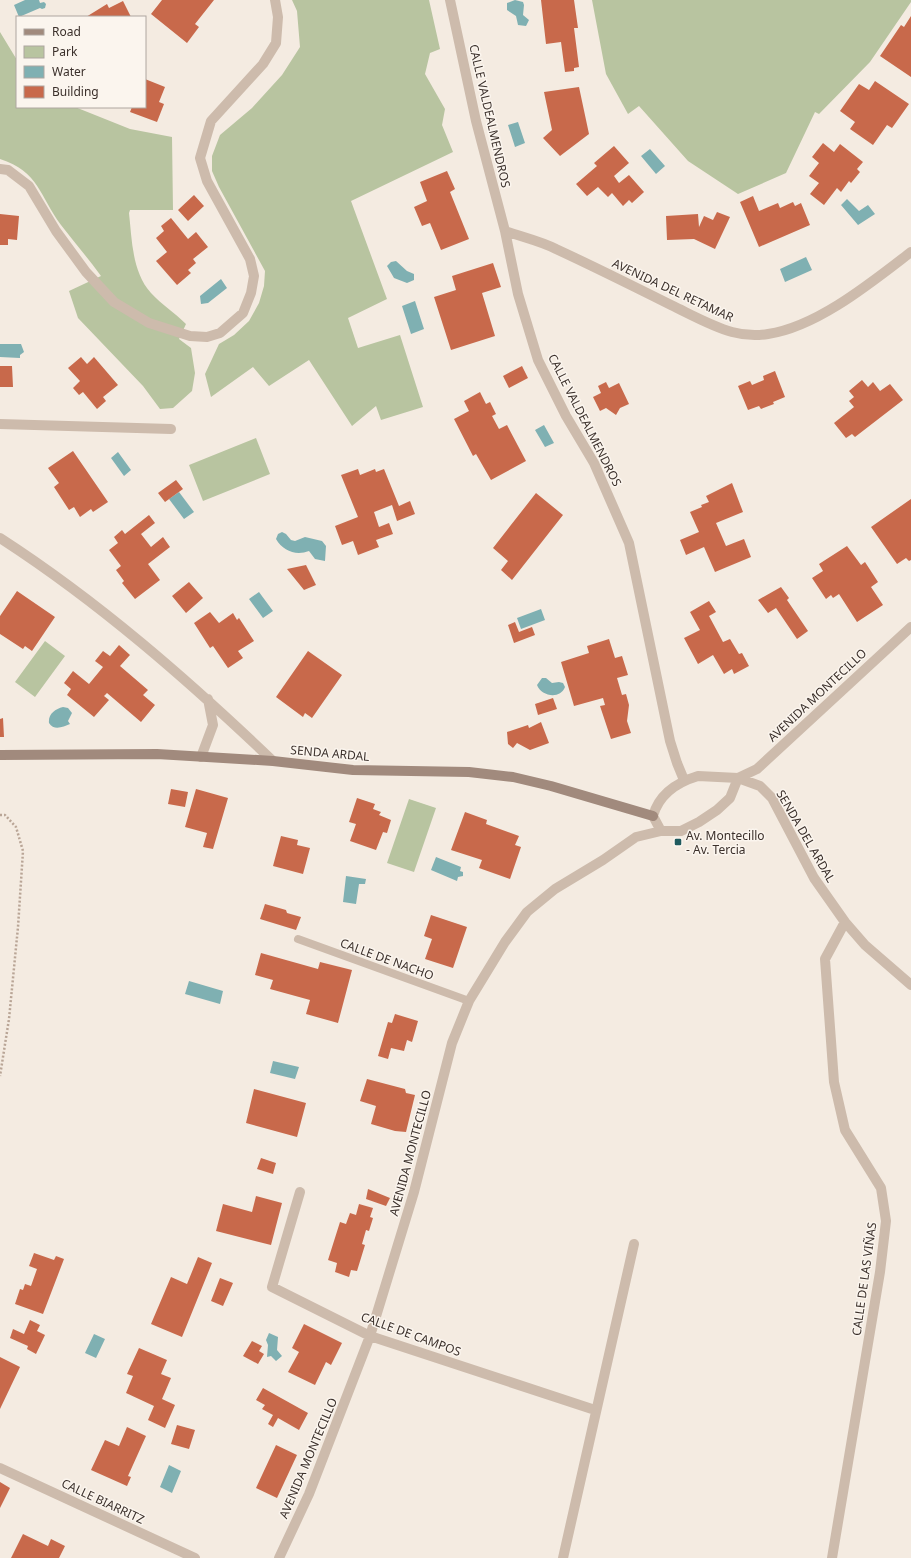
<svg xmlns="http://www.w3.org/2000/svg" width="911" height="1558" font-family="'Noto Sans',sans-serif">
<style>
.green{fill:#b8c4a0}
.water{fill:#7fb0b2}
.building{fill:#c8694b}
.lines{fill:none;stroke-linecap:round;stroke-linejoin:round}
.path{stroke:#b9a596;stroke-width:2.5;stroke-dasharray:2 2;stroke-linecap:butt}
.service{stroke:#cdbbac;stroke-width:8}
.minor{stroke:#cdbbac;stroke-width:10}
.secondary{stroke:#a18a7d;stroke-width:10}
.poi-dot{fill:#1f5a5e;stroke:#fbf5ee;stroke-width:1.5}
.labels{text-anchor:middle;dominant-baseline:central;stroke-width:3;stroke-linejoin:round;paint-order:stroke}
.street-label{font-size:12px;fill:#3b302b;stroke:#fbf5ee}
.poi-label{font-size:12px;fill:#3b302b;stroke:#fbf5ee;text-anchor:start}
</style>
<rect width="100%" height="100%" fill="#f4ebe1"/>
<path class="green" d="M292 0H429L440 49 430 53 425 74 445 109 442 125 453 152 351 201 387 299 348 318 358 348 400 335 423 407 381 420 376 406 352 426 309 360 269 386 253 367 211 397 205 374 219 344 234 335 249 321 259 303 264 286 265 271 219 187 212 171V156L220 135 252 108 282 75 300 47 297 11Z
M592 0H911V2L870 62 819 114 815 112 786 173 738 194 688 161 639 106 628 114 606 74Z
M0 32 17 60V107H75L130 129 172 137 173 210H130L129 213C132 240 132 272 151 293 161 304 175 313 186 324L179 339 191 348 195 373 192 391 173 408 160 409 143 386 78 318 69 291 101 276C88 258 74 242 61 225 40 197 39 171 0 159Z
M256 438 270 474 203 501 189 465Z
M45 641 65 656 35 697 15 682Z
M409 799 436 808 414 872 387 863Z"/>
<path class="water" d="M25 0H39L40 3 44 2 46 4 45 8 42 9 40 8 19 17 14 5Z
M515 0 523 2 524 5 523 15 529 20 526 26 518 25 516 16 507 10V3Z
M518 122 525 143 515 147 508 125Z
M650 149 665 166 656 174 641 156Z
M847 199 859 211 868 205 875 214 858 225 841 205Z
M806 257 812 270 785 282 780 269Z
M396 261 407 271 414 274V280L407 283 394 278 387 266 391 262Z
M221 279 227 288 208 303 201 304 200 296Z
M415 301 424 329 411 334 402 306Z
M0 344H21L24 352 20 355V358L0 357Z
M544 425 554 443 545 447 535 430Z
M118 452 131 470 124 476 111 458Z
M179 492 194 512 184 519 169 499Z
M282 532 286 534 291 540 295 541 305 537 322 541 326 546 325 561 315 559 309 551C296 556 283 551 276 539L278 534Z
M259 592 273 611 263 618 249 599Z
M541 609 545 620 521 629 517 618Z
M542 678H546L552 683 559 682 563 683 565 687C560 700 541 696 537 685Z
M63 707 68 708 72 713 68 721 70 724C63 727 54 731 49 723 48 714 55 709 63 707Z
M436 857 461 867 460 871 463 872V876L458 877 457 881 431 870Z
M346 876 366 879 365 884H359L356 904 343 902Z
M189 981 223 991 220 1004 185 994Z
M273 1061 299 1067 295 1079 270 1073Z
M269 1333 278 1337 277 1350 282 1356 276 1361 271 1356 267 1357 268 1345 266 1340Z
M94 1334 105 1339 96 1358 85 1353Z
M169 1465 181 1471 172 1493 160 1487Z"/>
<path class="building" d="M162 0H214L195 24 199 27 187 43 151 14Z
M541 0H574L578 28H574L579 67 574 68V71L565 72 561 42 546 44Z
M123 1 131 17H86L107 4 109 8Z
M911 16V77L880 56 901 25 904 27Z
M145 79 165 87 159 102 164 104 157 122 130 112 132 107H145Z
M875 81 909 104 892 128 887 125 873 145 850 129 855 122 840 111 859 84 869 90Z
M579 87 589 134 560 156 543 138 552 130 544 92Z
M823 143 834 152 840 144 863 162 857 169 860 172 851 183 849 181 841 192 837 188 824 205 810 194 819 183 809 176 819 163 812 157Z
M614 146 629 163 614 176 619 183 629 175 644 192 632 203 629 200 623 206 612 193 608 197 598 187 587 196 576 184 597 166 594 163Z
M447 171 455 189 450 192 469 239 441 250 430 223 422 226 414 207 427 201 420 182Z
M194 195 204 206 188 221 178 210Z
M753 196 759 211 778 203 780 208 793 202 795 206 801 203 810 225 759 247 740 202Z
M717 212 730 217 715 249 694 239 667 240 666 216 698 214 699 227 704 216 713 220Z
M0 214 19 216 17 240 8 239V245H0Z
M171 218 188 239 196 232 208 247 193 259 196 263 188 270 191 273 177 285 156 261 167 252 156 238 164 231 161 226Z
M493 263 501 287 482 293 495 336 451 350 434 297 456 290 452 276Z
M81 357 87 364 94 357 118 385 103 397 106 401 97 409 83 392 79 395 73 388 80 381 68 368Z
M0 366H12L13 387H0Z
M522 366 528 378 509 388 503 376Z
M775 371 785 397 773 402 774 404 761 409 759 406 748 410 738 386 750 381 752 385 764 380 763 376Z
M862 380 868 387 873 382 880 391 890 384 903 400 855 437 852 434 846 438 834 423 854 407 849 401 854 397 849 391Z
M606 382 609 388 619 383 629 404 620 408 616 415 606 408 600 411 593 397 601 393 598 386Z
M480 392 486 404 490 402 496 414 492 416 499 429 507 425 526 461 491 480 476 454 473 456 454 419 469 411 464 401Z
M73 451 108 502 93 512 91 509 80 517 74 507 69 510 54 487 59 483 48 468Z
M358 469 360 475 375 469 376 472 384 469 399 506 410 501 415 514 397 521 392 505 374 512 379 527 389 523 393 534 376 540 379 547 358 555 353 541 342 545 335 526 358 517 341 475Z
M176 480 183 489 165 502 158 493Z
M732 483 743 512 716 523 726 546 744 539 751 557 715 572 704 547 686 555 680 540 699 532 690 512 702 507 701 505 709 502 706 496Z
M536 493 563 515 512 580 501 570 508 561 493 548Z
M911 499V560L909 561 906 558 897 564 871 527Z
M149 515 155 523 141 534 151 547 163 537 170 547 148 564 160 580 135 599 122 583 124 581 116 570 121 566 109 550 118 543 114 537 122 530 125 534Z
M847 546 861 565 865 562 878 582 871 587 883 605 857 622 839 594 833 598 831 595 826 599 812 578 823 571 819 564Z
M306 565 316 585 304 590 287 569Z
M189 582 203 598 186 613 172 596Z
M781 587 789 598 787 600 808 631 797 639 776 608 768 613 758 600Z
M17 591 55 617 32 651 25 646 23 649 0 634V616Z
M709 601 716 612 709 616 723 642 730 639 739 654 742 653 749 666 734 674 732 669 724 674 713 655 698 664 684 638 700 630 690 612Z
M210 612 219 623 233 613 237 620 239 618 254 641 238 651 243 658 228 668 213 646 210 648 194 623Z
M515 622 519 632 532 627 535 635 514 643 508 625Z
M609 639 615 658 622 656 628 675 617 678 622 695 626 694 629 705 627 721 631 733 611 739 600 706 605 705 603 698 574 706 561 662 589 653 587 646Z
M119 645 130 655 120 666 148 690 143 695 155 705 141 722 107 693 104 696 109 700 94 717 67 695 71 689 64 683 73 671 89 684 103 667 95 661 103 651 110 656Z
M308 651 342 675 312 718 305 713 303 717 276 697Z
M553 698 557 709 538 715 535 704Z
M3 718 4 737H0V719Z
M541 722 549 743 530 750 517 743 513 748 508 744 507 732 528 725 529 728Z
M171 789 188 792 185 807 168 804Z
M196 789 228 798 213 849 203 847 207 833 185 827Z
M357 798 375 804 373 809 381 812 379 815 391 820 387 833 383 832 376 850 350 841 356 824 349 822Z
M465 812 487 820 486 824 519 836 515 845 521 847 510 879 479 868 482 860 451 850Z
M281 836 298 840 297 845 310 848 303 874 273 866Z
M265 904 286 910 287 913 301 917 296 930 260 919Z
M431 915 467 927 453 968 425 959 432 939 424 936Z
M261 953 318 969 320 962 352 970 338 1023 306 1014 310 1000 270 989 273 980 255 975Z
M395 1014 418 1021 412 1042 407 1040 404 1051 391 1048 388 1059 378 1056 388 1022 392 1023Z
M367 1079 405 1089 406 1093 415 1095 406 1132 395 1131 371 1124 376 1106 360 1101Z
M254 1089 306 1103 297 1137 246 1123Z
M261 1158 276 1163 273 1174 257 1169Z
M368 1189 390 1198 386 1206 366 1199Z
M256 1196 282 1203 271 1245 216 1231 223 1204 252 1212Z
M359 1204 373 1208 370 1217 373 1218 369 1231 366 1230 362 1244 365 1245 357 1271 351 1270 349 1277 335 1272 337 1263 328 1260 340 1222 346 1224 350 1213 356 1215Z
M34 1253 54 1260 56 1256 64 1259 43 1314 15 1304 20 1289 23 1290 25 1284 31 1286 37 1269 29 1266Z
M198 1257 212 1263 182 1337 151 1324 171 1277 187 1284Z
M220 1278 233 1283 223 1306 211 1301Z
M30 1320 40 1325 37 1331 45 1335 36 1354 27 1349 28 1346 10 1338 13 1329 24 1334Z
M304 1324 342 1343 331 1365 326 1362 315 1385 288 1372 299 1352 292 1348Z
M252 1341 262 1346 259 1351 264 1354 258 1364 243 1356Z
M139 1348 167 1360 161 1374 171 1378 162 1399 175 1405 165 1428 148 1420 154 1406 126 1393 133 1376 127 1374Z
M0 1357 20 1367 0 1409Z
M263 1388 308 1413 299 1430 278 1418 273 1427 268 1424 273 1415 262 1409 265 1405 256 1400Z
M177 1425 195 1430 189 1449 171 1444Z
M127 1427 146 1436 128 1476 131 1477 127 1486 91 1470 105 1440 119 1446Z
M276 1445 297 1455 277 1498 256 1488Z
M0 1482 10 1488 0 1508Z
M23 1534 48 1546 51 1539 65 1546 59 1558H11Z"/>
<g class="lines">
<path class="path" d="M0 815H5L16 827 23 851 18 927 9 1019 0 1076"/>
<path class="service" d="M298 939 469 1001"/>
<path class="minor" d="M450 0 476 121 505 231 518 294 538 360 566 416 594 463 629 543 670 741 677 763 684 780
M0 169 8 170 29 186 56 231 86 272 114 302 149 323 190 336 207 337 220 333 243 313 251 293 254 276 250 259 207 181 200 158 211 121 263 64 276 43 278 17 275 0
M505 231C522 237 540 241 556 249 595 267 633 286 671 305 690 314 711 326 732 332 743 335 756 336 768 334 817 327 872 282 911 252
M0 424 171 429
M0 538C99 602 188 680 273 761
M201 757 213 725 208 699
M698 776 738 778 730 798 717 810 699 822 681 831H661L653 816C659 794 678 782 698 776Z
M738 778 760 786 772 798 814 878 845 922 865 945 911 985
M738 778 757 769 911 627
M300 1192 272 1287 370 1336 595 1410
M0 1468 195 1558
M279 1558 309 1494 370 1336 414 1192 452 1043 469 1001 505 942 527 912 555 889 603 860 636 837 661 831
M563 1558 634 1244
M832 1558 880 1272 886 1221 881 1188 845 1130 834 1082 825 959 845 922"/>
<path class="secondary" d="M0 755 157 754 273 761 353 770 469 772 513 777 551 786 653 816"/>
</g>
<rect class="poi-dot" x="674" y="838" width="8" height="8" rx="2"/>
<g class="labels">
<g class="street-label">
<text transform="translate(490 116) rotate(77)">CALLE VALDEALMENDROS</text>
<text transform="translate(673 290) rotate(25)">AVENIDA DEL RETAMAR</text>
<text transform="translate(585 420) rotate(63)">CALLE VALDEALMENDROS</text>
<text transform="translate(817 695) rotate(-43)">AVENIDA MONTECILLO</text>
<text transform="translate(330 753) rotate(5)">SENDA ARDAL</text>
<text transform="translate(806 836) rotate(60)">SENDA DEL ARDAL</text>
<text transform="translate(387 959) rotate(20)">CALLE DE NACHO</text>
<text transform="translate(410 1153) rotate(-75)">AVENIDA MONTECILLO</text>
<text transform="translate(864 1279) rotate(-82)">CALLE DE LAS VIÑAS</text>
<text transform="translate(411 1334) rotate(20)">CALLE DE CAMPOS</text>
<text transform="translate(308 1458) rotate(-67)">AVENIDA MONTECILLO</text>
<text transform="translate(103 1501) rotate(25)">CALLE BIARRITZ</text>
</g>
<g class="poi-label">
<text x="686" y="835">Av. Montecillo<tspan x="686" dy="14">- Av. Tercia</tspan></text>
</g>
</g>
<rect x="16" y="16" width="130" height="92" fill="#fbf5ee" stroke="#aea6a0"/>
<rect x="24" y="29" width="20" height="6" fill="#a18a7d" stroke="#aea6a0"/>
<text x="52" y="36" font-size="12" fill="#3b302b">Road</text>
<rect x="24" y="46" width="20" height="12" fill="#b8c4a0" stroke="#aea6a0"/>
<text x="52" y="56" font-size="12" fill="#3b302b">Park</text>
<rect x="24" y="66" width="20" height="12" fill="#7fb0b2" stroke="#aea6a0"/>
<text x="52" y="76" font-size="12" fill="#3b302b">Water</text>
<rect x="24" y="86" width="20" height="12" fill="#c8694b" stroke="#aea6a0"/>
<text x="52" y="96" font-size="12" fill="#3b302b">Building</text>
</svg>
